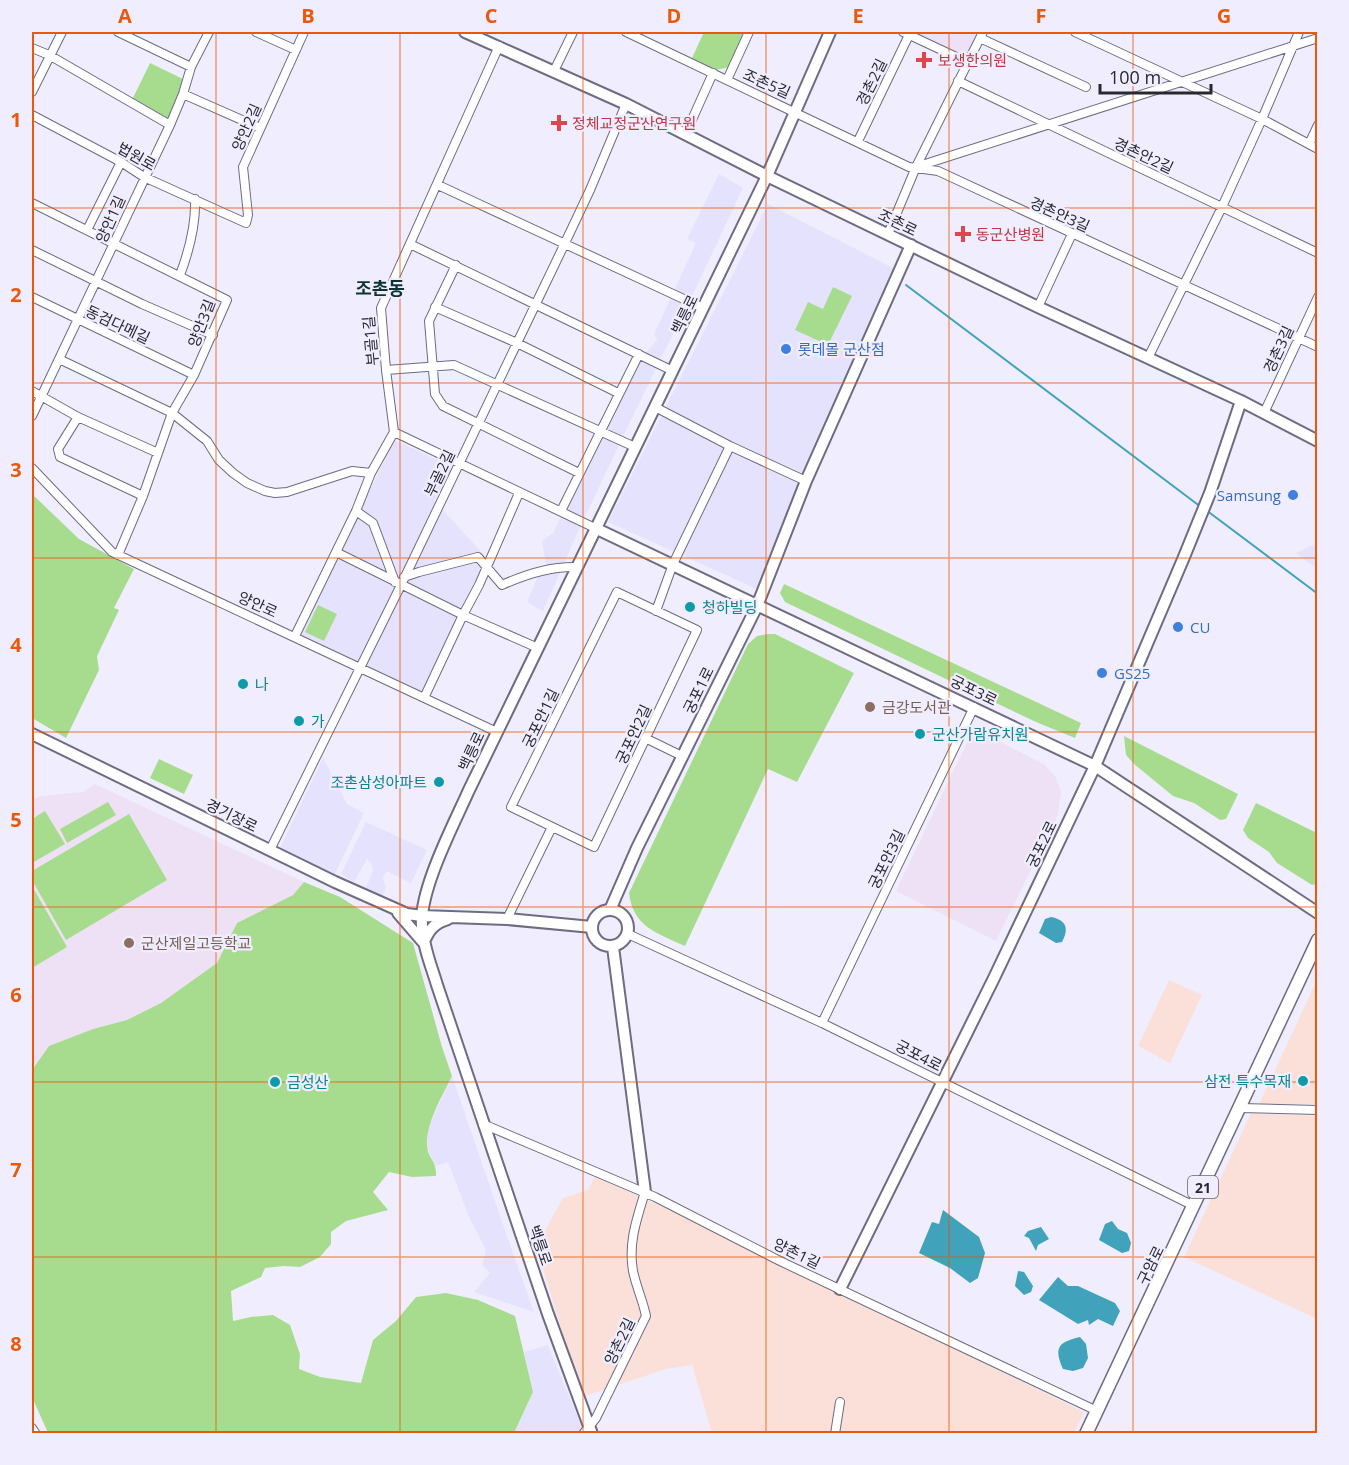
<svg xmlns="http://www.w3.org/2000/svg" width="1349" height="1465" font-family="'Open Sans','Noto Sans KR',sans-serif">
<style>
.built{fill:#e5e2fd}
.industrial{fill:#fae0d9}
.education{fill:#eee1f5}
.green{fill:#a7dc8e}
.water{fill:#40a2bb}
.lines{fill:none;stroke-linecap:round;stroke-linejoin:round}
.stream{stroke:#40a2bb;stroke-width:2}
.street-casing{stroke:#6e6b82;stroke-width:10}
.secondary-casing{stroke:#6e6b82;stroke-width:14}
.primary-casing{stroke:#6e6b82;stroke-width:15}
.street{stroke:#fff;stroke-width:8}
.secondary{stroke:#fff;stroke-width:10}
.primary{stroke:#fff;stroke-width:12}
.grid{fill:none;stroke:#e8590c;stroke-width:1.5;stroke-opacity:0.55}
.health-dot{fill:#e0444e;stroke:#f0eefe;stroke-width:2}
.shop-dot{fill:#3f7fe0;stroke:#f0eefe;stroke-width:2}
.culture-dot{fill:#0f9aa8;stroke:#f0eefe;stroke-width:2}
.education-dot{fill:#8d6e63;stroke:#f0eefe;stroke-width:2}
.labels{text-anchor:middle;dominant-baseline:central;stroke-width:4.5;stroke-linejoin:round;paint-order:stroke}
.shield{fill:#f0eefe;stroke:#65636e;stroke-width:1.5}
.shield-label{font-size:14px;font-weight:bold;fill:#292831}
.health-label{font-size:15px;fill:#be3a42;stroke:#f0eefe;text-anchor:start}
.street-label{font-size:15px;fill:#292831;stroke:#f0eefe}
.shop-label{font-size:15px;fill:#366cbe;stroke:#f0eefe;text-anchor:start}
.culture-label{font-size:15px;fill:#0d838f;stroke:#f0eefe;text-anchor:start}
.education-label{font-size:15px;fill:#785e54;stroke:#f0eefe;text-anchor:start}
.quarter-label{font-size:18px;font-weight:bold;fill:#0e3232;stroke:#f0eefe}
.neatline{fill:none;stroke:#e8590c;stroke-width:2}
.grid-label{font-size:20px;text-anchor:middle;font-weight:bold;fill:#e8590c}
</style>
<rect width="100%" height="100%" fill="#f0eefe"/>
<path class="built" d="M719 174 743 188 740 194 688 305 656 368 580 527 543 611 527 602 538 576 546 566 542 541 553 533 640 359 657 340 654 334 696 243 687 239Z
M768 204 893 268 757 589 608 522Z
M394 440 453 467 434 500 493 565 479 585 440 654 422 692 301 635Z
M1317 543V569L1296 553Z
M323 758 347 804 364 813 334 876 280 848Z
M366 822 427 850 411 883 386 871 383 879 386 887 382 898 366 888 373 870 371 863 367 859 354 882 341 874Z
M452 1076 506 1233 534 1312 474 1292 490 1273 482 1265 486 1250 469 1217 448 1162 436 1166 427 1148 428 1128Z
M548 1345 584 1433 514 1434 533 1392 524 1352Z"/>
<path class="industrial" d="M1169 980 1202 995 1170 1063 1138 1046Z
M1317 980V1104H1259Z
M1251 1113 1317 1116V1319L1184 1257Z
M595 1176 680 1215 1084 1412 1074 1433H712L692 1365 666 1369 582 1397 536 1246 563 1198 588 1190Z"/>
<path class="education" d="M897 32H980L966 61 958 62Z
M974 728 1045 765 1055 776 1061 791 1058 815 996 941 896 891Z
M95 784 304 882 293 895 237 923 217 963 161 1003 127 1020 93 1029 49 1046 32 1070V800L41 796 83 792Z"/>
<path class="green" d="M704 32H738L742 33 743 39 730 67 716 70 692 58Z
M150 63 187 81 168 120 131 102Z
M833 287 852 296 828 345 795 330 808 302 823 309Z
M32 494 79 539 134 569 114 608 119 610 97 656 99 670 66 738 32 718Z
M784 584 1081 723 1075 738 1036 722 785 602 780 593Z
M318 605 337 614 324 641 305 632Z
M768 634H775L854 673 797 782 768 769 685 946C657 933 633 927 629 893L748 644 757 636Z
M1124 736 1238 794 1226 819 1220 820 1194 803 1173 796 1134 764 1126 755Z
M159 759 193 775 184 794 150 778Z
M108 802 116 815 67 843 60 829Z
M1256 803 1317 833V884L1312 885 1277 863 1269 852 1248 838 1243 830Z
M45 811 65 844 32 863V819Z
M129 814 167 880 66 940 32 880V871Z
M304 882 340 897 413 943 442 1047 452 1076C442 1097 426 1122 427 1146 428 1159 437 1160 436 1176L412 1177 389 1172 373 1192 388 1210 346 1221 331 1232V1244L320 1257 300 1267 284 1266 265 1268 261 1277 231 1291 233 1321 251 1317 273 1315 290 1325 300 1354 299 1369 320 1377 361 1383 373 1340 396 1321 416 1297 446 1293 478 1300 515 1316 533 1392 514 1433H48L32 1397V1070L49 1046 93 1029 127 1020 161 1003 217 963 237 923 293 895Z
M32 886 67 947 32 968Z"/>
<path class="water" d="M1051 917C1067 920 1069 929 1062 942L1056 943 1039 933 1045 919Z
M943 1210 979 1237 985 1253 978 1278 970 1283 950 1268 919 1253 932 1222 939 1224Z
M1112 1221 1118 1229 1127 1233 1131 1243 1129 1251 1122 1253 1099 1240 1105 1224Z
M1041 1227 1049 1239 1038 1245 1036 1251 1029 1238 1024 1236 1028 1231Z
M1018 1271 1024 1272 1033 1286 1031 1292 1024 1295 1015 1286Z
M1058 1277 1068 1286H1078L1115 1303 1120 1311 1113 1326 1098 1319 1089 1325 1088 1320 1078 1324 1039 1300Z
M1080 1337 1086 1344 1088 1358 1083 1368 1073 1371 1063 1369C1053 1347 1059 1342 1080 1337Z"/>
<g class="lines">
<path class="stream" d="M906 285 1201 507
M1206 510 1318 594"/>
<defs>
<path id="street" d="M118 32 191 67
M256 32 296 50
M626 32 909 167 938 171 1318 347
M903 32 967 62
M1075 32 1262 119 1318 149
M980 38 1086 87
M32 48 49 55 170 125
M554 71 573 32
M727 80 749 32
M958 81 1318 253
M32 92 62 32
M183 94 260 128
M32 115 121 162 144 177 246 223 248 215 243 167 304 32
M686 133 713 73
M858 141 909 35
M1309 144 1318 125
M919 166 1318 38
M438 185 703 308
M32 203 227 300 194 375 172 413 143 496 118 555
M87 230 121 162
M888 234 916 167 983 32
M410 244 673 371
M32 250 142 304 213 335
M456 265 429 321 435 394 443 406 579 473
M180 275C189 251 196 225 195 199
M32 297 194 375
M435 307 517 343 618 393
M1038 307 1072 234
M1148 358 1222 207 1262 119 1299 32
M59 359 172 413 207 441 219 460 233 473 247 483 265 491 275 493 287 492 352 471 371 473
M386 370 454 365 635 447
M32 391 78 417 158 453
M655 407 730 446 806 481
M1264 413 1318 297
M32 416 170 125 183 94 191 67 209 32
M78 417 58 449 60 457 143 496
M394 432 597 529
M32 468 112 552 497 732
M356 511 373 523 395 582
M561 511 639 354
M336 552 463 615 538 648
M404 577 419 572 478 557 502 585C526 574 550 566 577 567
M617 592 697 630 594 847 511 807Z
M656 611 673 564 730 446
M295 636 356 511 371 473 394 432 386 370 381 308 499 46
M424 698 463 615 479 585 519 493
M645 738 682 756
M270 850 401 585 565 243 590 190 626 104
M507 919 552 827
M628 934 822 1023 1194 1206
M822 1023 974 707
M1240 1108 1318 1110
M483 1124 655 1197 780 1261 1097 1411
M32 1428 36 1434
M583 1434 596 1418 646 1316C643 1301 636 1286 633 1271 628 1243 637 1218 645 1192
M835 1434 840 1402"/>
<path id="secondary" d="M465 32 626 104 767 176 1038 307 1241 401 1318 441
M597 529 1095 766 1318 913
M32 734 335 882 407 914 422 916 507 919 592 927
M592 928a18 18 0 1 1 36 0a18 18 0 1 1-36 0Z
M610 910 637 848 757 606 806 481 911 245
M398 913 423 942
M424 942C429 929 435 923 448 919
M613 947 645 1192
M840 1289 994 978 1095 766 1184 557 1210 493 1241 401
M592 1434 548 1314 437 985C431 965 423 946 422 926 419 890 454 824 469 790L767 176 830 32"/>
<path id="primary" d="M1086 1434 1318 940"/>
</defs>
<use href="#street" class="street-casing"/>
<use href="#secondary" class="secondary-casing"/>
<use href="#primary" class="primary-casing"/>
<use href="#street" class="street"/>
<use href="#secondary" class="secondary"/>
<use href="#primary" class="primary"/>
</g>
<path class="grid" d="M216 32V1434M400 32V1434M583 32V1434M766 32V1434M949 32V1434M1133 32V1434M32 208H1318M32 383H1318M32 558H1318M32 732H1318M32 907H1318M32 1082H1318M32 1257H1318"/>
<g class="health-dot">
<path d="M921 51h6v6h6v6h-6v6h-6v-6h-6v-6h6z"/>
<path d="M556 114h6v6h6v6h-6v6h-6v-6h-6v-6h6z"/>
<path d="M960 225h6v6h6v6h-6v6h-6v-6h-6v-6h6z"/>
</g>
<g class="shop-dot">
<circle cx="786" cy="349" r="6"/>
<circle cx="1293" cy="495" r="6"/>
<circle cx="1178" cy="627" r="6"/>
<circle cx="1102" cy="673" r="6"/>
</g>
<g class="culture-dot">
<circle cx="690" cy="607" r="6"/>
<circle cx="243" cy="684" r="6"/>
<circle cx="299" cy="721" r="6"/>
<circle cx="920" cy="734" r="6"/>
<circle cx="439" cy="782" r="6"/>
<circle cx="1303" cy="1081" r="6"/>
<circle cx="275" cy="1082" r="6"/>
</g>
<g class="education-dot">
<circle cx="870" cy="707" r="6"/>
<circle cx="129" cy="943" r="6"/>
</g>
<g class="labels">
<rect class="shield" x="1188" y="1176" width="30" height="22" rx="4.5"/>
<g class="shield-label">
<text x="1203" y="1187">21</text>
</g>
<g class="health-label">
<text x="938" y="60">보생한의원</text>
<text x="572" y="123">정체교정군산연구원</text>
<text x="976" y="234">동군산병원</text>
</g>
<g class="street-label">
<text transform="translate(871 82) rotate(-64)">경촌2길</text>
<text transform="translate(767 83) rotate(24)">조촌5길</text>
<text transform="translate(246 127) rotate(-66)">양안2길</text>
<text transform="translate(1144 155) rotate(25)">경촌안2길</text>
<text transform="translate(137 156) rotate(29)">법원로</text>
<text transform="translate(1060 214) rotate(24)">경촌안3길</text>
<text transform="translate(110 219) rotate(-66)">양안1길</text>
<text transform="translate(898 222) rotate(26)">조촌로</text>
<text transform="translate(684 314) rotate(-64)">백릉로</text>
<text transform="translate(201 323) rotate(-69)">양안3길</text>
<text transform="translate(118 324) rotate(25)">동검다메길</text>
<text transform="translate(370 341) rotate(-95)">부골1길</text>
<text transform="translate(1278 349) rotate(-65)">경촌3길</text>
<text transform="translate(439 473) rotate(-64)">부골2길</text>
<text transform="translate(258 604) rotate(24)">양안로</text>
<text transform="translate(698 690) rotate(-64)">궁포1로</text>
<text transform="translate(974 690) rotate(26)">궁포3로</text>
<text transform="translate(540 718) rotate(-64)">궁포안1길</text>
<text transform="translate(633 734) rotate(-65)">궁포안2길</text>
<text transform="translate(471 751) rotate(-65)">백릉로</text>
<text transform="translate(232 815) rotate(26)">경기장로</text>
<text transform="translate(1041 844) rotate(-64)">궁포2로</text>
<text transform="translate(886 859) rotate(-64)">궁포안3길</text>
<text transform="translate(919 1055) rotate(27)">궁포4로</text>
<text transform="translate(541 1245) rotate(71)">백릉로</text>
<text transform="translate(797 1253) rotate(26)">양촌1길</text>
<text transform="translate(1150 1265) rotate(-64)">구암로</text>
<text transform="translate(619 1341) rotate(-64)">양촌2길</text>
</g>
<g class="shop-label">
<text x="798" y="349">롯데몰 군산점</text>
<text x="1281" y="495" text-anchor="end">Samsung</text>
<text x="1190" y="627">CU</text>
<text x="1114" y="673">GS25</text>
</g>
<g class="culture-label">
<text x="702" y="607">청하빌딩</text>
<text x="255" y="684">나</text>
<text x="311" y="721">가</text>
<text x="932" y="734">군산가람유치원</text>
<text x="427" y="782" text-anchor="end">조촌삼성아파트</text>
<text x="1291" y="1081" text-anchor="end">삼전 특수목재</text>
<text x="287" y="1082">금성산</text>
</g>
<g class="education-label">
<text x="882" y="707">금강도서관</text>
<text x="141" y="943">군산제일고등학교</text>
</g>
<g class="quarter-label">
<text x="380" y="288">조촌동</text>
</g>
</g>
<rect width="1349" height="1465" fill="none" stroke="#f0eefe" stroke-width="66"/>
<path d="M1100 84v9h111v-9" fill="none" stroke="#292831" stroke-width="3"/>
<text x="1109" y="84" font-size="18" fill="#292831" stroke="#f0eefe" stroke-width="4.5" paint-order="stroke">100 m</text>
<rect x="33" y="33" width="1283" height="1399" class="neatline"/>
<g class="grid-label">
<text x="125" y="23">A</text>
<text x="308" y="23">B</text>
<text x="491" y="23">C</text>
<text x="674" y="23">D</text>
<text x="858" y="23">E</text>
<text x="1041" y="23">F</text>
<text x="1224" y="23">G</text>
<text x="16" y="127">1</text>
<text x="16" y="302">2</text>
<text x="16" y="477">3</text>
<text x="16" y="652">4</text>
<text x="16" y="827">5</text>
<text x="16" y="1002">6</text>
<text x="16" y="1177">7</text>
<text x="16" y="1351">8</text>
</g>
</svg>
